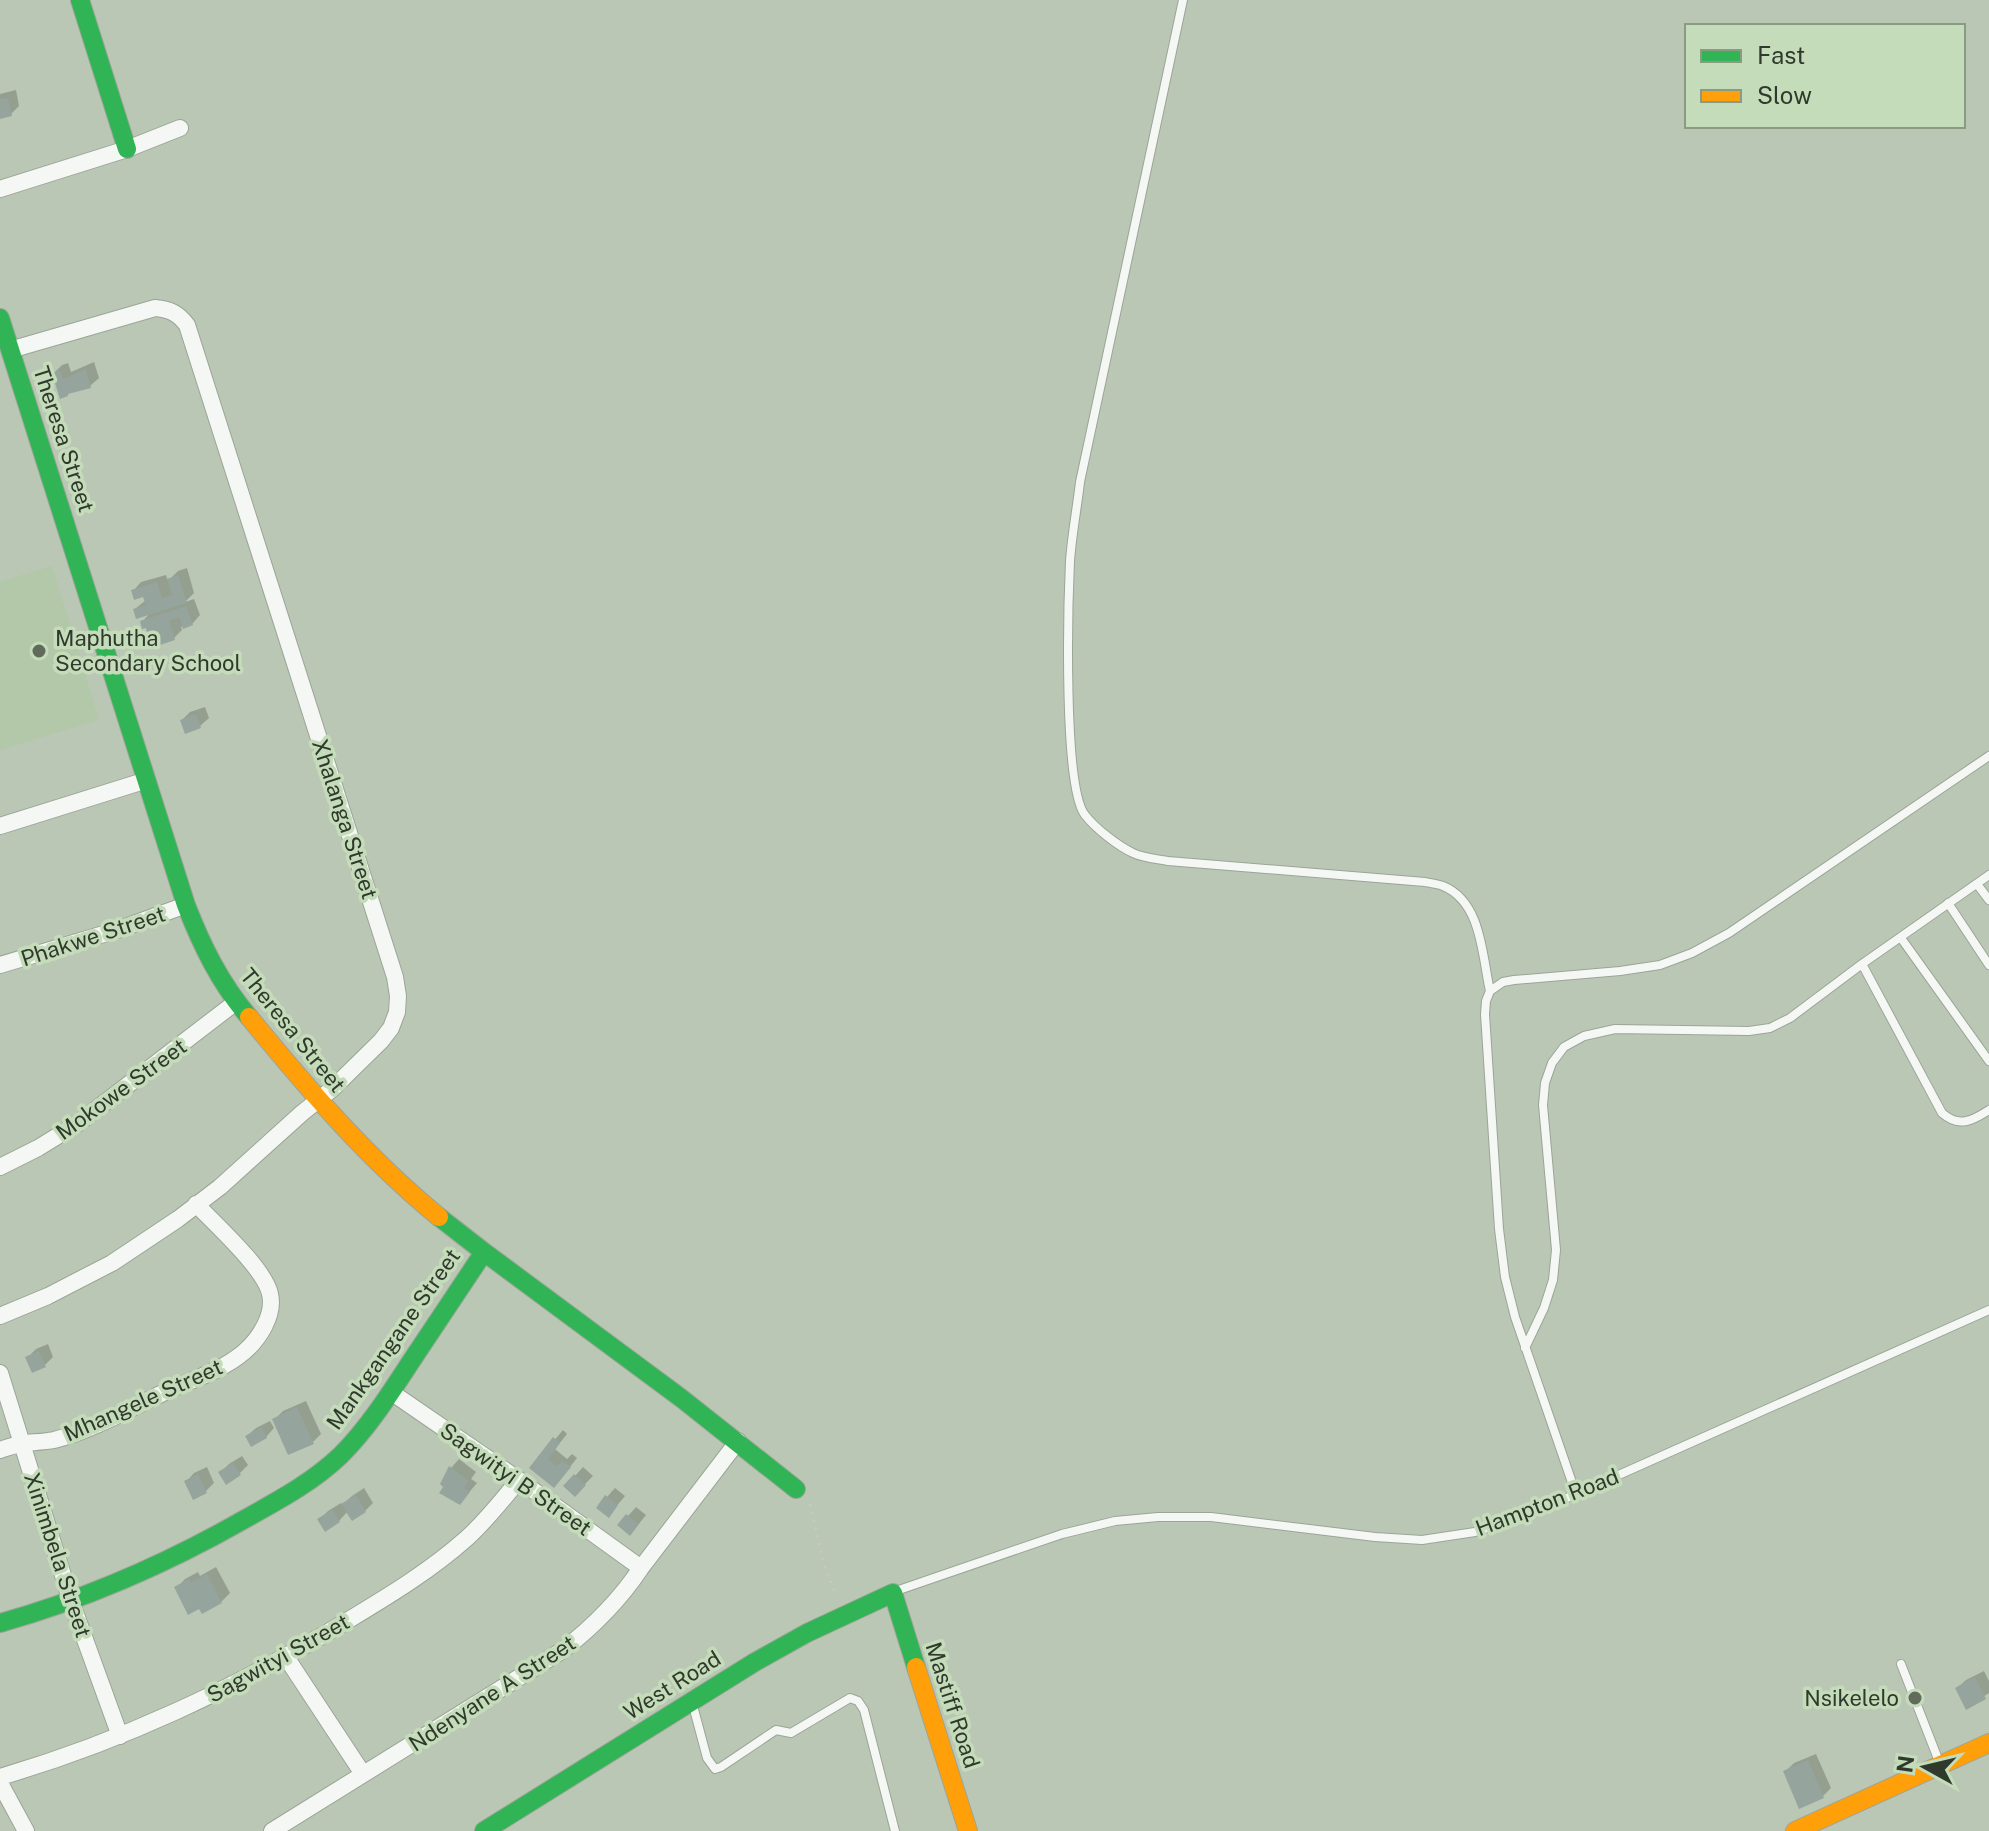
<svg xmlns="http://www.w3.org/2000/svg" width="1989" height="1831" font-family="'Public Sans',sans-serif">
<style>
.built{fill:#b2c8a9}
.shadow{fill:#0003}
.building{fill:#95a49c}
.lines{fill:none;stroke-linecap:round;stroke-linejoin:round}
.lane-casing{stroke:#9ba597;stroke-width:10}
.street-casing{stroke:#9ba597;stroke-width:18}
.fast-casing{stroke:#9ba597;stroke-width:20}
.slow-casing{stroke:#9ba597;stroke-width:20}
.path{stroke:#c6cac4;stroke-width:3;stroke-dasharray:2 6;stroke-linecap:butt}
.lane{stroke:#f5f7f4;stroke-width:8}
.street{stroke:#f5f7f4;stroke-width:16}
.fast{stroke:#30b455;stroke-width:18}
.slow{stroke:#ff9f0a;stroke-width:18}
.poi-dot{fill:#606b5c;stroke:#c4dcba;stroke-width:3}
.labels{text-anchor:middle;dominant-baseline:central;stroke-width:7;stroke-linejoin:round;paint-order:stroke}
.street-label{font-size:22px;fill:#303a2c;stroke:#c4dcba}
.poi-label{font-size:22px;fill:#303a2c;stroke:#c4dcba;text-anchor:start}
</style>
<rect width="100%" height="100%" fill="#bac7b5"/>
<path class="built" d="M52 566 99 720 0 750V582Z"/>
<path class="shadow" d="M16 90 19 106 11 114 0 117V94Z
M94 362 99 378 90 386 69 392 54 373 62 365 68 363 71 372Z
M187 568 194 593 185 602 194 599 200 615 192 624 181 627 182 630 174 638 155 634 142 622 151 612 135 609 146 600 145 595 133 591 141 582 166 575 168 581 178 571Z
M205 707 209 718 200 726 186 731 182 720 190 712Z
M48 1344 53 1357 45 1365 28 1357 36 1349Z
M306 1401 321 1434 313 1442 275 1419 283 1411Z
M270 1421 274 1428 266 1437 247 1436 256 1428Z
M563 1430 567 1434 555 1449 567 1459 572 1454 577 1458 562 1477 531 1468Z
M242 1456 248 1465 239 1474 221 1472 229 1464Z
M459 1459 476 1472 471 1479 477 1483 460 1503 451 1468Z
M207 1467 214 1483 206 1491 194 1497 186 1482 194 1473Z
M583 1467 593 1476 583 1486 575 1476Z
M364 1488 373 1503 365 1511H348L339 1521 320 1519 328 1511 341 1503 342 1505 352 1496Z
M615 1488 625 1496 609 1515 607 1497Z
M636 1507 646 1515 638 1525H620Z
M216 1567 230 1593 221 1602 177 1588 185 1579 198 1572 200 1576Z
M1984 1671 1989 1681V1693L1967 1707 1957 1688 1966 1680Z
M1816 1754 1831 1788 1822 1797 1786 1771 1794 1763Z"/>
<path class="building" d="M8 98 12 116 0 119V99Z
M86 369 91 388 68 394V396L60 399 52 373 60 370 63 379Z
M178 575 187 603 136 619 133 609 146 605 143 597 134 600 131 590 157 582 162 598 172 595 167 579Z
M186 606 193 625 183 629 179 617 169 621 175 640 157 646 154 636 149 638 146 628 142 629 140 621Z
M196 714 201 728 185 734 180 720Z
M39 1351 46 1367 32 1373 25 1357Z
M297 1407 314 1444 288 1455 272 1419Z
M262 1427 267 1438 251 1447 245 1436Z
M553 1437 560 1443 548 1459 557 1466 562 1461 571 1467 554 1488 529 1468Z
M233 1463 241 1475 226 1485 218 1472Z
M449 1466 469 1481 464 1488 470 1492 460 1505 439 1493 443 1487 440 1484Z
M198 1474 207 1493 193 1500 184 1481Z
M574 1474 586 1485 575 1497 563 1486Z
M356 1495 366 1512 352 1521 341 1504Z
M605 1495 618 1505 609 1518 596 1508Z
M332 1510 340 1522 325 1532 317 1519Z
M626 1514 639 1524 630 1536 617 1525Z
M207 1574 222 1603 202 1614 199 1609 188 1615 174 1587 189 1579 191 1582Z
M1975 1677 1986 1699 1966 1710 1955 1688Z
M1808 1760 1824 1798 1799 1809 1783 1771Z"/>
<g class="lines">
<defs>
<path id="lane" d="M1183 0 1080 482C1077 508 1072 534 1070 561 1068 604 1063 787 1085 815 1095 828 1118 846 1133 853 1143 858 1157 859 1168 861L1425 882C1431 883 1438 884 1443 886 1482 902 1482 956 1490 991L1486 1001 1485 1014 1499 1229 1505 1277 1515 1317 1576 1494
M1977 884 1989 900
M1948 903 1989 965
M1901 938 1989 1061
M1862 964 1942 1113C1959 1128 1972 1121 1989 1110
M1490 991 1503 982 1514 980 1620 971 1660 965 1692 953 1729 933 1989 756
M1525 1348 1544 1308 1553 1280 1556 1250 1543 1105 1545 1083 1552 1063 1564 1047 1584 1036 1615 1029 1749 1031 1770 1028 1790 1018 1862 964 1989 875
M893 1592 1062 1534 1115 1521 1158 1517H1211L1375 1537 1422 1540 1475 1532 1528 1515 1576 1494 1989 1310
M1901 1664 1940 1764
M692 1702 707 1758 715 1769 721 1767 776 1730 791 1733 850 1698 858 1701 864 1710 895 1831"/>
<path id="street" d="M0 189 127 149 180 128
M0 826 147 780
M0 965 117 930 186 905
M0 1167 38 1148 77 1124 236 1002
M0 1316 48 1296 112 1263 178 1219 220 1187 302 1113 332 1089 381 1041 391 1028 397 1012 398 996 395 977 187 325C178 313 169 309 155 308L10 350
M0 1373 71 1601 120 1736
M391 1392 519 1480 641 1568
M0 1450C8 1447 16 1445 24 1443 34 1442 44 1442 54 1440 93 1430 131 1408 167 1391 192 1380 223 1370 244 1352 259 1339 275 1315 270 1294 265 1269 215 1224 196 1204
M286 1657 363 1774
M0 1777C123 1741 232 1689 342 1624 385 1598 429 1572 467 1538 486 1521 502 1500 519 1480
M0 1783 26 1831
M272 1831 563 1650C594 1626 619 1601 641 1568L738 1441"/>
<path id="fast" d="M80 0 127 149
M0 318 186 905C202 946 220 983 249 1017
M439 1217 484 1252 681 1398 796 1489
M0 1623C86 1599 168 1563 245 1519 279 1500 313 1482 341 1455 368 1428 389 1395 410 1363 435 1326 459 1289 484 1252
M484 1831 755 1662 807 1633 893 1593 916 1667"/>
<path id="slow" d="M249 1017C308 1089 367 1158 439 1217
M916 1667 968 1831
M1795 1831 1989 1743"/>
</defs>
<use href="#lane" class="lane-casing"/>
<use href="#street" class="street-casing"/>
<use href="#fast" class="fast-casing"/>
<use href="#slow" class="slow-casing"/>
<path class="path" d="M810 1504C819 1538 821 1564 837 1596"/>
<use href="#lane" class="lane"/>
<use href="#street" class="street"/>
<use href="#fast" class="fast"/>
<use href="#slow" class="slow"/>
</g>
<g class="poi-dot">
<circle cx="39" cy="651" r="8"/>
<circle cx="1915" cy="1698" r="8"/>
</g>
<g class="labels">
<g class="street-label">
<text transform="translate(64 439) rotate(72)">Theresa Street</text>
<text transform="translate(345 819) rotate(72)">Xhalanga Street</text>
<text transform="translate(93 936) rotate(-18)">Phakwe Street</text>
<text transform="translate(293 1030) rotate(51)">Theresa Street</text>
<text transform="translate(121 1089) rotate(-36)">Mokowe Street</text>
<text transform="translate(393 1339) rotate(-55)">Mankgangane Street</text>
<text transform="translate(143 1400) rotate(-24)">Mhangele Street</text>
<text transform="translate(516 1479) rotate(35)">Sagwityi B Street</text>
<text transform="translate(1547 1502) rotate(-21)">Hampton Road</text>
<text transform="translate(58 1555) rotate(72)">Xinimbela Street</text>
<text transform="translate(278 1658) rotate(-29)">Sagwityi Street</text>
<text transform="translate(672 1685) rotate(-32)">West Road</text>
<text transform="translate(492 1693) rotate(-33)">Ndenyane A Street</text>
<text transform="translate(953 1705) rotate(72)">Mastiff Road</text>
</g>
<g class="poi-label">
<text x="55" y="638">Maphutha<tspan x="55" dy="25">Secondary School</tspan></text>
<text x="1899" y="1698" text-anchor="end">Nsikelelo</text>
</g>
</g>
<rect x="1685" y="24" width="280" height="104" fill="#c4dcba" stroke="#899b81" stroke-width="2"/>
<rect x="1701" y="50" width="40" height="12" fill="#30b455" stroke="#899b81" stroke-width="2"/>
<text x="1757" y="64" font-size="24" fill="#303a2c">Fast</text>
<rect x="1701" y="90" width="40" height="12" fill="#ff9f0a" stroke="#899b81" stroke-width="2"/>
<text x="1757" y="104" font-size="24" fill="#303a2c">Slow</text>
<g transform="translate(1925 1767) rotate(278)" stroke="#c4dcba" stroke-width="6" paint-order="stroke">
<path d="M0-6L14 30L0 20L-14 30Z" fill="#303a2c"/>
<text y="-12" font-size="22" font-weight="bold" text-anchor="middle" fill="#303a2c">N</text>
</g>
</svg>
